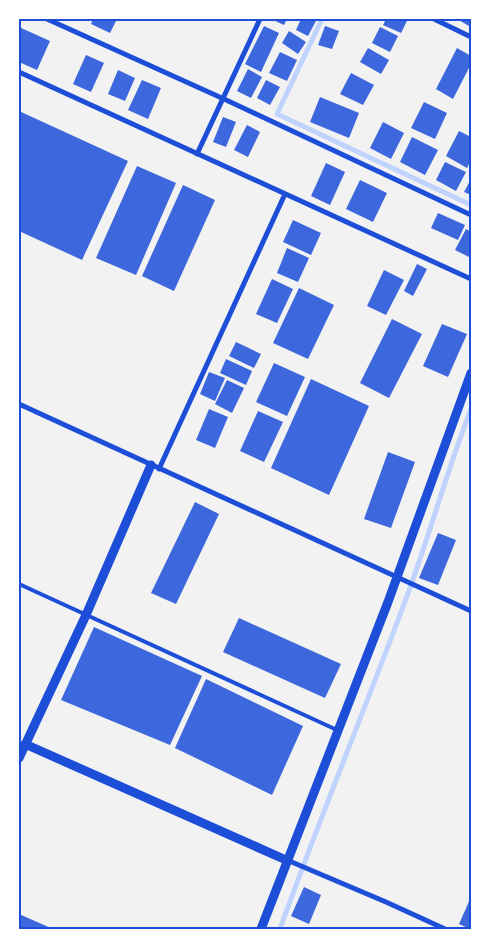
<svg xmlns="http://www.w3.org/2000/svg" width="490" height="948" font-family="Karla,sans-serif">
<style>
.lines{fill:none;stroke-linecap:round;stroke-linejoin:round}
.stream{stroke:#bfd3fe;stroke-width:5}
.building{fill:#3d67dc}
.service{stroke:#1d4ed8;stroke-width:4}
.minor{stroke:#1d4ed8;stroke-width:5}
.tertiary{stroke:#1d4ed8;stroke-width:9}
.neatline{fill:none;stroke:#1d4ed8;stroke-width:2}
</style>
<rect width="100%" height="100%" fill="#f2f2f2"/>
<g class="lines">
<path class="stream" d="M322 19 277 114 471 205
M280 929C320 817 366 707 407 596 430 534 447 470 471 409"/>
</g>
<path class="building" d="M93 19H117L110 33 91 24Z
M271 19H287L284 25Z
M301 19H317L308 36 296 30Z
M386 19H408L401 33 383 25Z
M457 19H471V21L469 26Z
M264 26 279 33 261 72 245 64Z
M325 26 339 31 332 49 318 45Z
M19 27 50 41 37 70 19 62Z
M380 27 398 36 390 52 372 43Z
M289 31 306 42 298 54 282 43Z
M368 48 389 60 381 74 360 62Z
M457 48 471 56V64L453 99 436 89Z
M280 52 297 60 287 81 269 73Z
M86 55 104 63 91 92 73 84Z
M248 69 262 77 251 98 237 91Z
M118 70 135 78 125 101 108 94Z
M351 73 374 85 363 105 340 94Z
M142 80 161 88 148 119 128 110Z
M266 80 280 87 270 105 257 98Z
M320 97 359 113 349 138 310 122Z
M424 102 447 113 435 139 411 128Z
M19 111 128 161 82 260 19 231Z
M223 117 236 122 226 147 213 142Z
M383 122 404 133 391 159 370 148Z
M247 125 260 132 248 157 234 150Z
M459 131 471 137V160L467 168 446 156Z
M412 137 438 150 425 175 400 162Z
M445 162 466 172 456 191 436 180Z
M326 163 345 172 330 205 311 196Z
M137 166 176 183 136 275 96 258Z
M471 179V195L464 192Z
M360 180 387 193 373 222 346 209Z
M183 185 215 200 174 291 142 276Z
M438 213 465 225 458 240 431 228Z
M293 220 321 233 311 255 283 242Z
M466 229 471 232V258L455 250Z
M287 248 309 258 298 282 277 273Z
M417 264 427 269 413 296 404 291Z
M384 270 404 280 386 315 367 306Z
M272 279 293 289 277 323 256 314Z
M299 288 334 305 308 359 273 343Z
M392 319 422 334 389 398 360 383Z
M442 324 467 334 448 377 423 366Z
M236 342 261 354 254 368 229 356Z
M226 359 252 371 246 385 220 373Z
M274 363 305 377 287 416 256 402Z
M209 372 225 378 215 401 200 394Z
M311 379 369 406 329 495 271 468Z
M227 380 244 388 232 413 215 404Z
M209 409 228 417 215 448 196 440Z
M258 411 283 422 264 462 240 451Z
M388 452 415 462 391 528 364 519Z
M195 502 219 514 176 604 151 593Z
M438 533 456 540 438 585 419 578Z
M239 618 341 664 325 698 223 652Z
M94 627 202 676 170 745 61 700Z
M206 679 303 726 272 795 175 748Z
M304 887 321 895 309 924 291 916Z
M471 897V929H470L459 924Z
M19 914 53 929H19Z"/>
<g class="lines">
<path class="service" d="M19 584 337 730"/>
<path class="minor" d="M47 19 224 99 471 215
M434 19 471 37
M19 72 471 279
M197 154 260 19
M19 404 471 611
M159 469 285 194
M287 860 386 902 445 929"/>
<path class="tertiary" d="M25 744 286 860
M19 758 86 615 151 465
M261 929 388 602 471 373"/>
</g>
<rect width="490" height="948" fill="none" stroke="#ffffff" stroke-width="40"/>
<rect x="20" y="20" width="450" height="908" class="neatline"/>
</svg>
